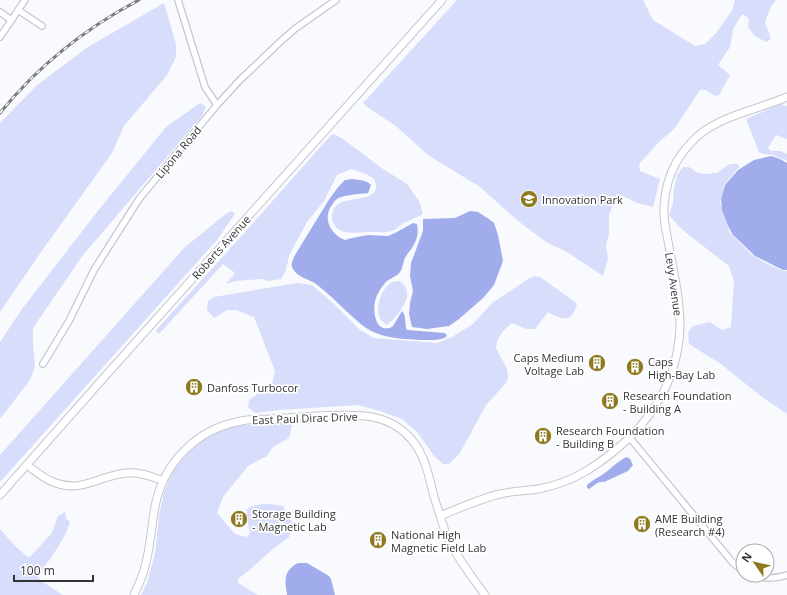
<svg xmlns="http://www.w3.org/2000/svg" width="787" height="595" font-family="'Open Sans',sans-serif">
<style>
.green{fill:#d7ddfb}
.water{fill:#a1acec}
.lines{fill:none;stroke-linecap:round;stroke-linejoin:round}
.minor-casing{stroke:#c5c7d0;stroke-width:8}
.tertiary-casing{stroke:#c5c7d0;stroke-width:9}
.minor{stroke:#fff;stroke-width:5.5}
.tertiary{stroke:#fff;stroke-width:7}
.rail-casing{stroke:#7a7b7f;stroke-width:3}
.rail{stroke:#fff;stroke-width:1.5;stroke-dasharray:4.5;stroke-linecap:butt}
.labels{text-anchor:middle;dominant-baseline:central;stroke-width:3.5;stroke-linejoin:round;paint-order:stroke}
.street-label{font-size:11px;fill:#323336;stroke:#fff}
.poi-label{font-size:11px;fill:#323336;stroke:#fff;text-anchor:start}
</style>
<rect width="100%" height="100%" fill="#f9fafe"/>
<path class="green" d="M457 0H643L653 20 695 46 705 44 716 33 732 11 735 0H776L771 6 765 22 771 39 766 42 755 36 748 27 749 19 743 14 740 17 733 30 730 47 718 65 730 75 719 95 715 96 706 90H700L675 128 659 142 639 164 640 171 660 179 653 207 637 203 625 197H616L609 215V234L606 245 608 259 603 276 567 252 546 242 518 221 480 187 428 155 396 126 367 107 363 103Z
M164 3 176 44V57L167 75 124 126 112 153 41 252 0 312V123L37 85 88 47Z
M200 103 206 107 202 116 83 255 33 328V345L35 367 30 380 0 419V342L22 309 97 212 166 127Z
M781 104 787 106V139L776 135 768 148 771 151H781L787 154V161L773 155 763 154 759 152 746 119Z
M334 134 343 139 383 169 407 184 419 201 423 214C416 218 408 220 401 225 397 227 395 230 391 231 383 234 377 231 370 232 358 232 343 236 335 226 332 222 331 216 333 211 338 194 374 204 376 188 378 175 360 172 351 169L337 175 324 201 307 222 289 256 286 270 281 279 267 281 263 279 248 280 236 281 226 284 235 273 223 264 159 334 156 331 158 328 247 230 331 135Z
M730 164H738L739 167 724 185 720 203 730 233 751 254 763 262 783 271H787V414L762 397 721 364 689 344 688 332 693 326 710 322 722 330 731 327 734 281 729 266 685 232 674 221 669 215 673 203 674 189 677 175 683 167H689L698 173 705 174 717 173Z
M232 211 235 214 217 240 0 482V455L185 247 227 213Z
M535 276 540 277 575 302 577 306C575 309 573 314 571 316 564 322 554 315 548 312L535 329H527L512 323 503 331 497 341 496 348 507 369 508 378 506 383 486 405 460 453 449 464H443L434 456 418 433 402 419 380 411 358 405 279 410 255 413 248 407 249 400 272 384 275 371 254 317 236 310H227L214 318 207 310 208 301 214 297 297 283 312 285 333 303 360 330 374 338 437 343 452 337 473 324 492 303 530 278Z
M399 281C400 281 404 284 404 285 406 287 408 294 407 297 405 305 394 322 386 325 385 323 382 322 381 320 374 310 381 288 392 282 393 282 398 281 399 281Z
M290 422 292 425 289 438 273 447 267 456 248 466 236 481 223 497 217 513 235 534 247 537 250 533 247 519V509C260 502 269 504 283 506L294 526 289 537 274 548 254 566 238 579V583L258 595H141L147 583 155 554 159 516 164 492 173 471 190 449 210 435 236 426Z
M65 512 66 518 70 522C65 540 49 560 38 575L40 580 63 595H0V529L15 546 29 558 52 533 58 516Z"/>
<path class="water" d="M771 156 780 159 787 163V270H783L755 256 733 235 728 226 722 210 721 199 725 185 738 170 754 160Z
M352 179C360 180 366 180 371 185L368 193C361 194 342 195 337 199 334 201 332 205 330 208 323 222 333 235 345 240L352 238 368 235 388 236 395 233 413 223 417 224C419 233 417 240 412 248 410 251 407 254 405 258 403 262 403 268 400 272 397 277 389 278 385 283 381 288 376 295 375 302 373 308 375 324 381 327 384 329 388 328 390 328L393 326 402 311C407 316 404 324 407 330L445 333 447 336C442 341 429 340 421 340 401 339 378 338 362 325 346 312 332 296 316 284 309 279 297 277 293 269 290 264 293 260 295 255L330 198 339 186 345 180Z
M470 211 478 212 489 219 494 223 498 235 503 261 494 285 483 298 459 319 449 326 427 329 412 327 409 314 410 303 413 291 410 276 411 263 423 231V219L455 218Z
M627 457 630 459 633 465 628 471 604 482C597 481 595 486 589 489L587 488V485C592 480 600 477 606 472 613 467 619 460 627 457Z
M298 563H307L329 576 331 579 335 595H287C286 586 283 576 290 569 293 566 294 565 298 563Z"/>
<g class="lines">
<defs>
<path id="minor" d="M178 0 205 87 217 105
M18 10 42 26
M0 12 11 20
M0 37 25 0
M43 364 69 321 94 270 139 199 217 105 240 80 281 41 296 28 336 0
M630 438 733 563 743 571
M750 575C763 579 775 579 787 575"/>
<path id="tertiary" d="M27 465C35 471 43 478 53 482 83 494 99 475 127 473 139 472 151 476 163 481
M0 495 108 373 442 0
M440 516C460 508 479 499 500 494 512 491 525 491 538 489 555 486 573 479 588 470 641 436 678 391 680 326 680 298 673 269 668 241 666 230 663 218 664 206 665 190 669 175 677 161 683 151 691 142 700 134 724 115 759 109 787 97
M134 595C137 587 142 579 144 570 151 548 151 524 156 502 165 462 197 430 237 422 248 419 259 419 270 419 286 418 302 417 318 416 352 415 386 410 411 439 426 456 429 478 435 500 438 509 441 519 444 528 453 553 470 574 485 595"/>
</defs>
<use href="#minor" class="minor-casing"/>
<use href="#tertiary" class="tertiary-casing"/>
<use href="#minor" class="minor"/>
<use href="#tertiary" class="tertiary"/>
<defs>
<path id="rail" d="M0 113C38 66 86 28 139 0"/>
</defs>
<use href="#rail" class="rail-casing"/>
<use href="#rail" class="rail"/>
</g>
<defs>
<symbol id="university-disc" viewBox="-11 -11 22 22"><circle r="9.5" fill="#8d791e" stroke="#fff"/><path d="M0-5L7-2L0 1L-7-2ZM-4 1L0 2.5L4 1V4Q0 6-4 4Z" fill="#fff"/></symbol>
<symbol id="building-disc" viewBox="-11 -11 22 22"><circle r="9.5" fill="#8d791e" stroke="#fff"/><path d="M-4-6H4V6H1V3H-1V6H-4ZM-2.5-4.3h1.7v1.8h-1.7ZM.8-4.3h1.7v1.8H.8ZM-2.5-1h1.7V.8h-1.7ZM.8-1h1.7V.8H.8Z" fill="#fff"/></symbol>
</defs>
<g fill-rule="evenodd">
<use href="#university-disc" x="519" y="189" width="20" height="20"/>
<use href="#building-disc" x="587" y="353" width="20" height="20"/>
<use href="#building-disc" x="625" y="357" width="20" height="20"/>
<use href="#building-disc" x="184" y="377" width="20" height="20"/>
<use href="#building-disc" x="600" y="391" width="20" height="20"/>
<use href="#building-disc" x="533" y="426" width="20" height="20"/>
<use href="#building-disc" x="229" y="509" width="20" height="20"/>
<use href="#building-disc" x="632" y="514" width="20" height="20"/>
<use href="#building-disc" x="368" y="530" width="20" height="20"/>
</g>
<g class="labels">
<g class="street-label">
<text transform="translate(178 152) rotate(-50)">Lipona Road</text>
<text transform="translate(221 247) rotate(-48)">Roberts Avenue</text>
<text transform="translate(674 284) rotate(82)">Levy Avenue</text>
<text transform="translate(305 418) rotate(-2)">East Paul Dirac Drive</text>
</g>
<g class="poi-label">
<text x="542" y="199">Innovation Park</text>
<text x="584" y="357" text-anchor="end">Caps Medium<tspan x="584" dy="13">Voltage Lab</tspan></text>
<text x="648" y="361">Caps<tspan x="648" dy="13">High-Bay Lab</tspan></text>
<text x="207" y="387">Danfoss Turbocor</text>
<text x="623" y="395">Research Foundation<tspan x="623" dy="13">- Building A</tspan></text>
<text x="556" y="430">Research Foundation<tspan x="556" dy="13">- Building B</tspan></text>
<text x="252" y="513">Storage Building<tspan x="252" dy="13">- Magnetic Lab</tspan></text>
<text x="655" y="518">AME Building<tspan x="655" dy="13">(Research #4)</tspan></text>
<text x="391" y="534">National High<tspan x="391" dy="13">Magnetic Field Lab</tspan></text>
</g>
</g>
<g transform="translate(755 563) rotate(304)"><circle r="19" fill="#ffffff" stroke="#adadaf"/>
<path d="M0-3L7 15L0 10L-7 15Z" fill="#8d791e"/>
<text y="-6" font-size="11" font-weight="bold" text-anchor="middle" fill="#323336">N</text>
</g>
<path d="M14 575v6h79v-6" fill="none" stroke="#323336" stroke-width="2"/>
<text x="20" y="575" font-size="12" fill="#323336" stroke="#ffffff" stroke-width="3" paint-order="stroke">100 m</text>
</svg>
